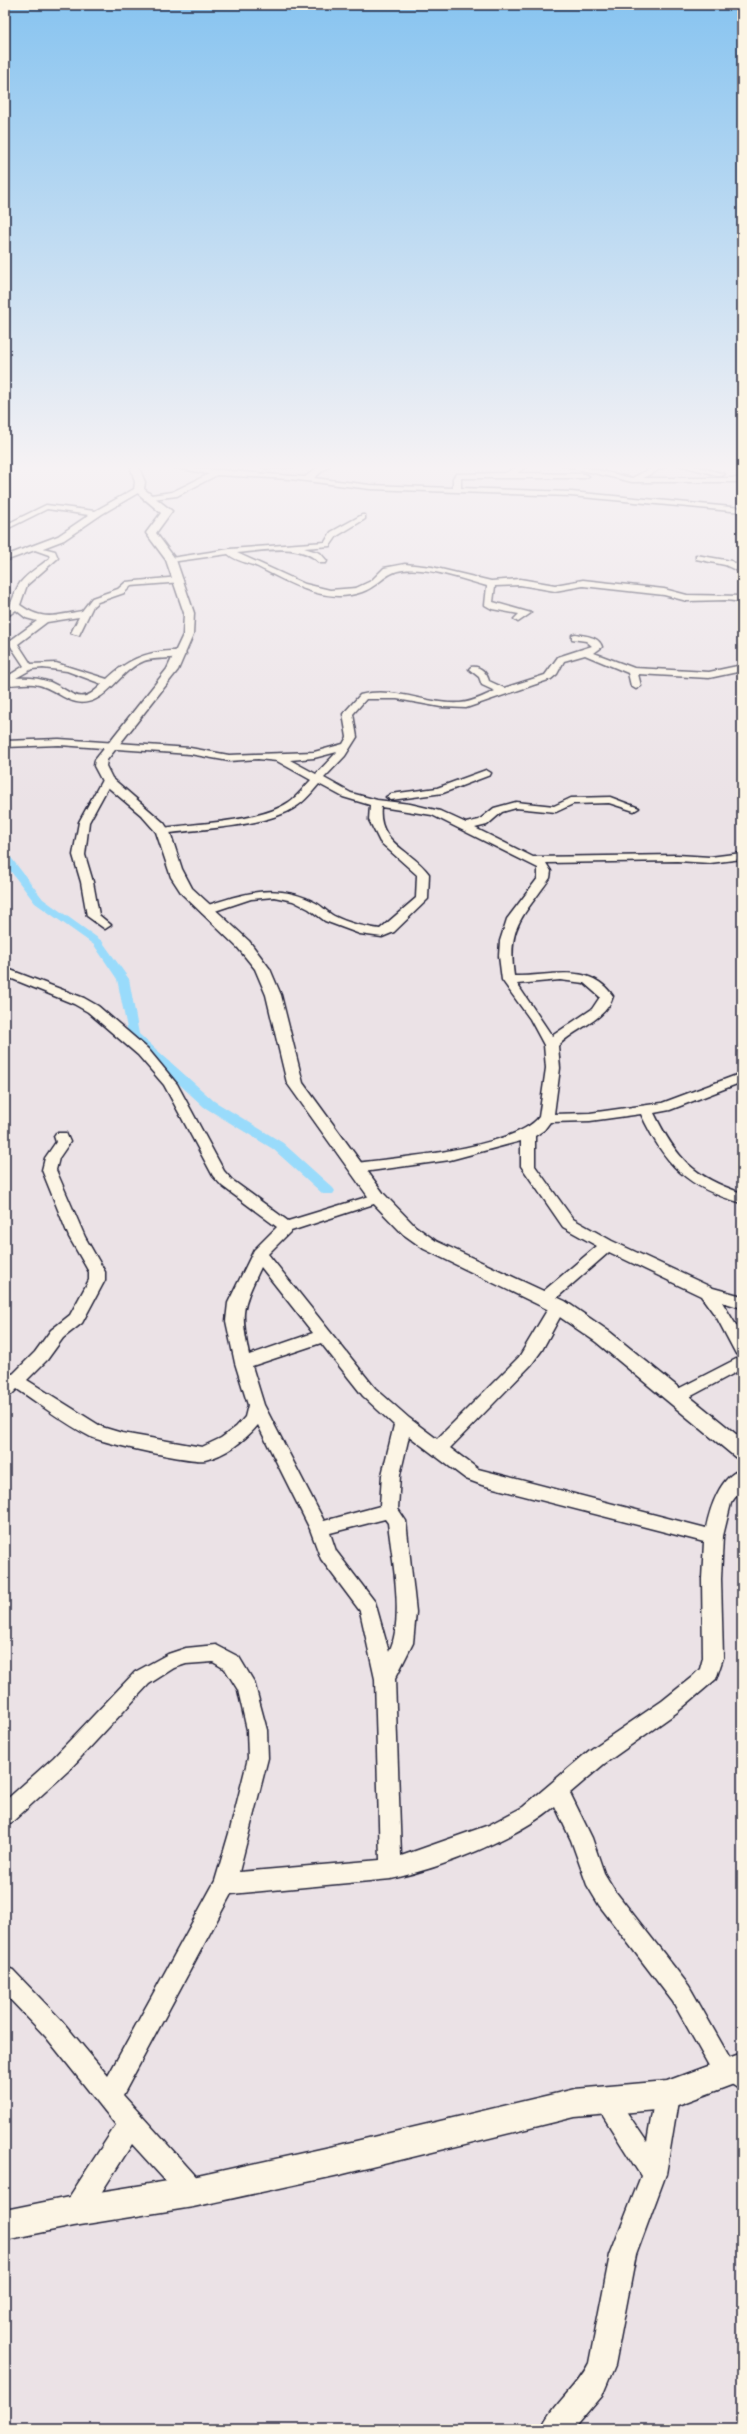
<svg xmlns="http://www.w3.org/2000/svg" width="747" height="2434" font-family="Mali,sans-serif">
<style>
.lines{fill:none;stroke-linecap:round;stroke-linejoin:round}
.canal{fill:#99dbfb;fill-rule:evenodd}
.minor-casing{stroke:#22223b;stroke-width:3}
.tertiary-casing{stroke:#22223b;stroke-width:3}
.minor{fill:#fcf5e5;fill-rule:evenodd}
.tertiary{fill:#fcf5e5;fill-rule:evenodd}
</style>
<rect width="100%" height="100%" fill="#ebe2e6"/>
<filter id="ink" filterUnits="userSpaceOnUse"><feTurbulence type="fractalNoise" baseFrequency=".025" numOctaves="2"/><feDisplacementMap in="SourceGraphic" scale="8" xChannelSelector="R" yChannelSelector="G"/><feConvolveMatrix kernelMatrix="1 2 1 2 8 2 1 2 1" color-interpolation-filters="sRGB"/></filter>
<g filter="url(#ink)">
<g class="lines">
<path class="canal" d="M5 465H10L5 468Z
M5 854 9 855 43 899 102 941 129 979 139 1034 214 1101 283 1143 333 1188 335 1191 333 1194H323L273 1149 204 1107 129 1038 117 979 94 945 35 903 5 864Z"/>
<defs>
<path id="minor" d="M159 465 305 477 321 465H330L314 478 370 485 453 488V478L456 474 506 473 520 465H529L517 473 585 474 589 476 585 478H461V488L571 492 742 508V512L571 496 370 489 290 479 217 475 177 496 144 500V496L172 492 209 474Z
M266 465H301L297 467 266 469 262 467Z
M561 465H574L632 478 658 465H668L643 478H742V482H632Z
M678 465H691L725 474 721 476Z
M136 488 143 490 102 514 64 540 43 548 55 551 58 558 27 585 20 605C43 622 56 615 82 611L92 598 118 589 126 582 179 577 183 580 182 582 131 586 124 593 98 602 93 606 79 635 71 633 79 617 47 622 18 644 31 664 56 663 107 679C126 661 144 652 171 651 176 651 182 650 186 654 180 660 154 657 144 661 123 669 113 691 96 699 73 711 59 690 39 685 28 682 16 685 5 685V678L24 666 10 645 5 644V638L11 640 37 621 26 618 16 610 5 618V611C14 603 13 593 20 583 28 573 40 566 50 558L49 555 35 550 5 561V556L58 536 89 515 47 509 5 530V525L46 505 95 511ZM43 668 67 671 102 684C80 708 73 692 50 682 39 678 28 677 16 678L32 669Z
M362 515H365V519L337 536 330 546 304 548 320 553 327 561 326 563H320C299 542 265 551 237 553L305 584 330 590 356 588 371 581 384 568 405 564 432 567 491 581 520 579 555 585 583 580 664 589 687 595 742 596V602L726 600 687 601 664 595 583 586 555 591 520 585 495 586 493 602 531 613 518 622 514 619 519 614 492 609 485 605 487 586C461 579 430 567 403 570 385 572 379 586 362 592 325 605 290 583 258 567 248 562 237 562 228 554L171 562 167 560 171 558 230 549 325 542 331 532Z
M696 555 731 561 742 567V573L725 565 696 559Z
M575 634C585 636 599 636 602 647L594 653 634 668 709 672 742 665V671L709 678 638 674 641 686 636 689 631 686 628 673 585 655 564 661 557 674 551 679 466 708 441 707 397 699H366L353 714 357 737 345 756 324 778 351 793 377 800 410 804 440 811 466 823 479 820 494 808 516 802 554 806 571 798 610 797 639 808 634 811 609 803 573 804 556 812 516 808 502 812 487 825 475 828 533 857 677 855 710 857 742 853V859L710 863 677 861 546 863 551 871 550 878C523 917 507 925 514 976 549 977 589 961 613 996 606 1021 574 1028 558 1046L560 1068 554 1114 590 1113 662 1103 742 1073V1082L670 1110 654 1113C676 1158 693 1177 742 1193V1203C687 1188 665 1165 641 1114L590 1121 550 1122 544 1130 535 1136V1166L573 1219 612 1241 713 1288 742 1296V1308L722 1302 742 1335V1356L736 1354 717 1318 701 1296 609 1252 552 1302H540L538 1298 540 1294 597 1246 563 1227 521 1166V1141L450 1160 356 1173 349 1168 356 1163C397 1158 515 1148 539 1117L546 1068 544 1045 530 1019 502 980 499 956 500 941 507 919 538 878V868L432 815 381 807C377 844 411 849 429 874L428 899 394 932 382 937 360 934 325 921 309 909 293 901 274 897 251 899 206 914 202 913 200 910 202 907C243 894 275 881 316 903 322 906 327 912 334 916 348 923 365 927 380 929L416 898 417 875 380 842 369 820 370 805 343 797 319 784C312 792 306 800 297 806 268 827 199 829 162 834L156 831 162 828C197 823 261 822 289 802 298 796 304 787 311 780L277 761 258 759 229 761 190 754 59 745 5 747V741L59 739 190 748 229 755 314 752 343 744 347 737 343 714 360 695C395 686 426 705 460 703 473 702 484 696 495 691L482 685 479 677 469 669 471 667C480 665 487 673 489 681L504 688 545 675 558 657 592 646 586 641 572 639V635ZM337 752 316 774 290 760 314 758ZM560 980 584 983 600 997 592 1009 552 1036 517 984Z
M486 770 491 773 490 775 443 793 391 800 386 797 391 794 437 788Z
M107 777 112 780 89 822 85 855 93 882 99 915 111 925 105 929 87 916 81 882 73 855 79 822 102 780Z
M5 968 84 998 98 1006 148 1049 177 1084 224 1171 232 1180 288 1221 373 1195H383L385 1198 383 1201 291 1231 268 1254 375 1388 409 1418 437 1439 519 1357 552 1302H564L566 1306 542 1350 531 1365 450 1448 478 1469 706 1528C710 1508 720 1476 742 1469V1488L731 1503 723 1536 721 1579 723 1658 716 1679 676 1713 604 1764 570 1793 592 1838 604 1873 615 1891 689 1986 731 2060 742 2062V2091L730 2083 717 2080 673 2002 599 1905 587 1885 571 1840 555 1806C516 1839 441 1868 391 1879L231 1894 123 2095 202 2183 205 2192 202 2201 193 2204 184 2201 132 2144 84 2220 75 2224 66 2220 62 2211 66 2202 116 2125 46 2037 5 1994V1967L13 1970 62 2021 108 2076 215 1881 230 1830 248 1758 247 1730 238 1690 225 1669 213 1662 186 1664 174 1668 149 1684 68 1771 12 1822 5 1825V1801L54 1757 135 1672 168 1654 186 1648 216 1645 239 1657 254 1682 267 1730 268 1758 239 1872 380 1860 375 1679 360 1611 321 1559 310 1529 258 1425C244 1441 226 1455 205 1460 194 1463 101 1443 89 1436 64 1423 41 1405 17 1389L11 1395 5 1397V1373L13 1374 35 1352 51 1330 70 1315 89 1280V1272L69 1237 42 1170 45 1158 56 1142 54 1136 56 1133H66L70 1142 59 1158 56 1170 85 1237 105 1272V1280L82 1323 63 1338 47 1360 27 1380 102 1427 122 1433 202 1447 221 1438 236 1427 245 1417 248 1405 235 1363 226 1321 228 1303 254 1250 277 1227 222 1186 213 1176 164 1085 138 1055 88 1012 74 1004 5 976ZM261 1267 313 1333 249 1355C240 1310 242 1308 261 1267ZM321 1343 363 1396 394 1425 382 1475 380 1506 324 1521 264 1405 252 1366ZM409 1436 466 1479 482 1485 704 1542 702 1579 703 1658 700 1669 692 1677 662 1701 590 1750 523 1807 489 1825 401 1856 395 1679 413 1643 416 1612 406 1521 398 1509 400 1475ZM385 1519 388 1523C392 1559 405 1619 389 1652L375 1602 336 1551 330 1533Z
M742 1356V1369L684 1400 678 1402 672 1400 670 1396 672 1392Z
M667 2083 675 2087 679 2095 666 2174 636 2255 615 2365 602 2396 574 2429H542C553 2404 577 2387 589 2363L610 2255 641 2176 593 2100 597 2092 605 2088 613 2092 647 2142 655 2095 659 2087Z"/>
<path id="tertiary" d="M133 465H141L139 468 145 482 144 489 172 511 156 533 176 560 194 613 193 635 178 670 107 760 106 766 112 778 164 823 170 832 182 869 192 888 249 941 270 969 281 995 303 1083 384 1194 415 1226 436 1241 565 1301 610 1332 742 1439V1459L735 1457 596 1342 551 1311 424 1249 403 1234 372 1202 287 1083 266 995 255 969 238 948 182 894 171 877 156 832 141 815 103 783 94 766 95 760 167 669 183 635 184 613 166 560 146 533 161 513 134 490 135 482 131 468Z
M742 2053V2081L667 2109 575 2117 339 2175 193 2207 74 2226 5 2240V2210L74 2196 193 2177 339 2145 575 2089 667 2081Z"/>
</defs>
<use href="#minor" class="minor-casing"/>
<use href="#tertiary" class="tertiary-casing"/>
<use href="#minor" class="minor"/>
<use href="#tertiary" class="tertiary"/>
</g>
</g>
<linearGradient id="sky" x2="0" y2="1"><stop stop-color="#88c4f0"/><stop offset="0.58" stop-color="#f6f2f4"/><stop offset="1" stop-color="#f6f2f4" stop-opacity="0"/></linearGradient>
<rect width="747" height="806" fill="url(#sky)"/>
<rect width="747" height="2434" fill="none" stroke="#fcf5e5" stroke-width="20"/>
<rect x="10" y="10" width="727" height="2414" fill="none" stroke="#22223b" stroke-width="1.5" filter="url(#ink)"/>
</svg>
